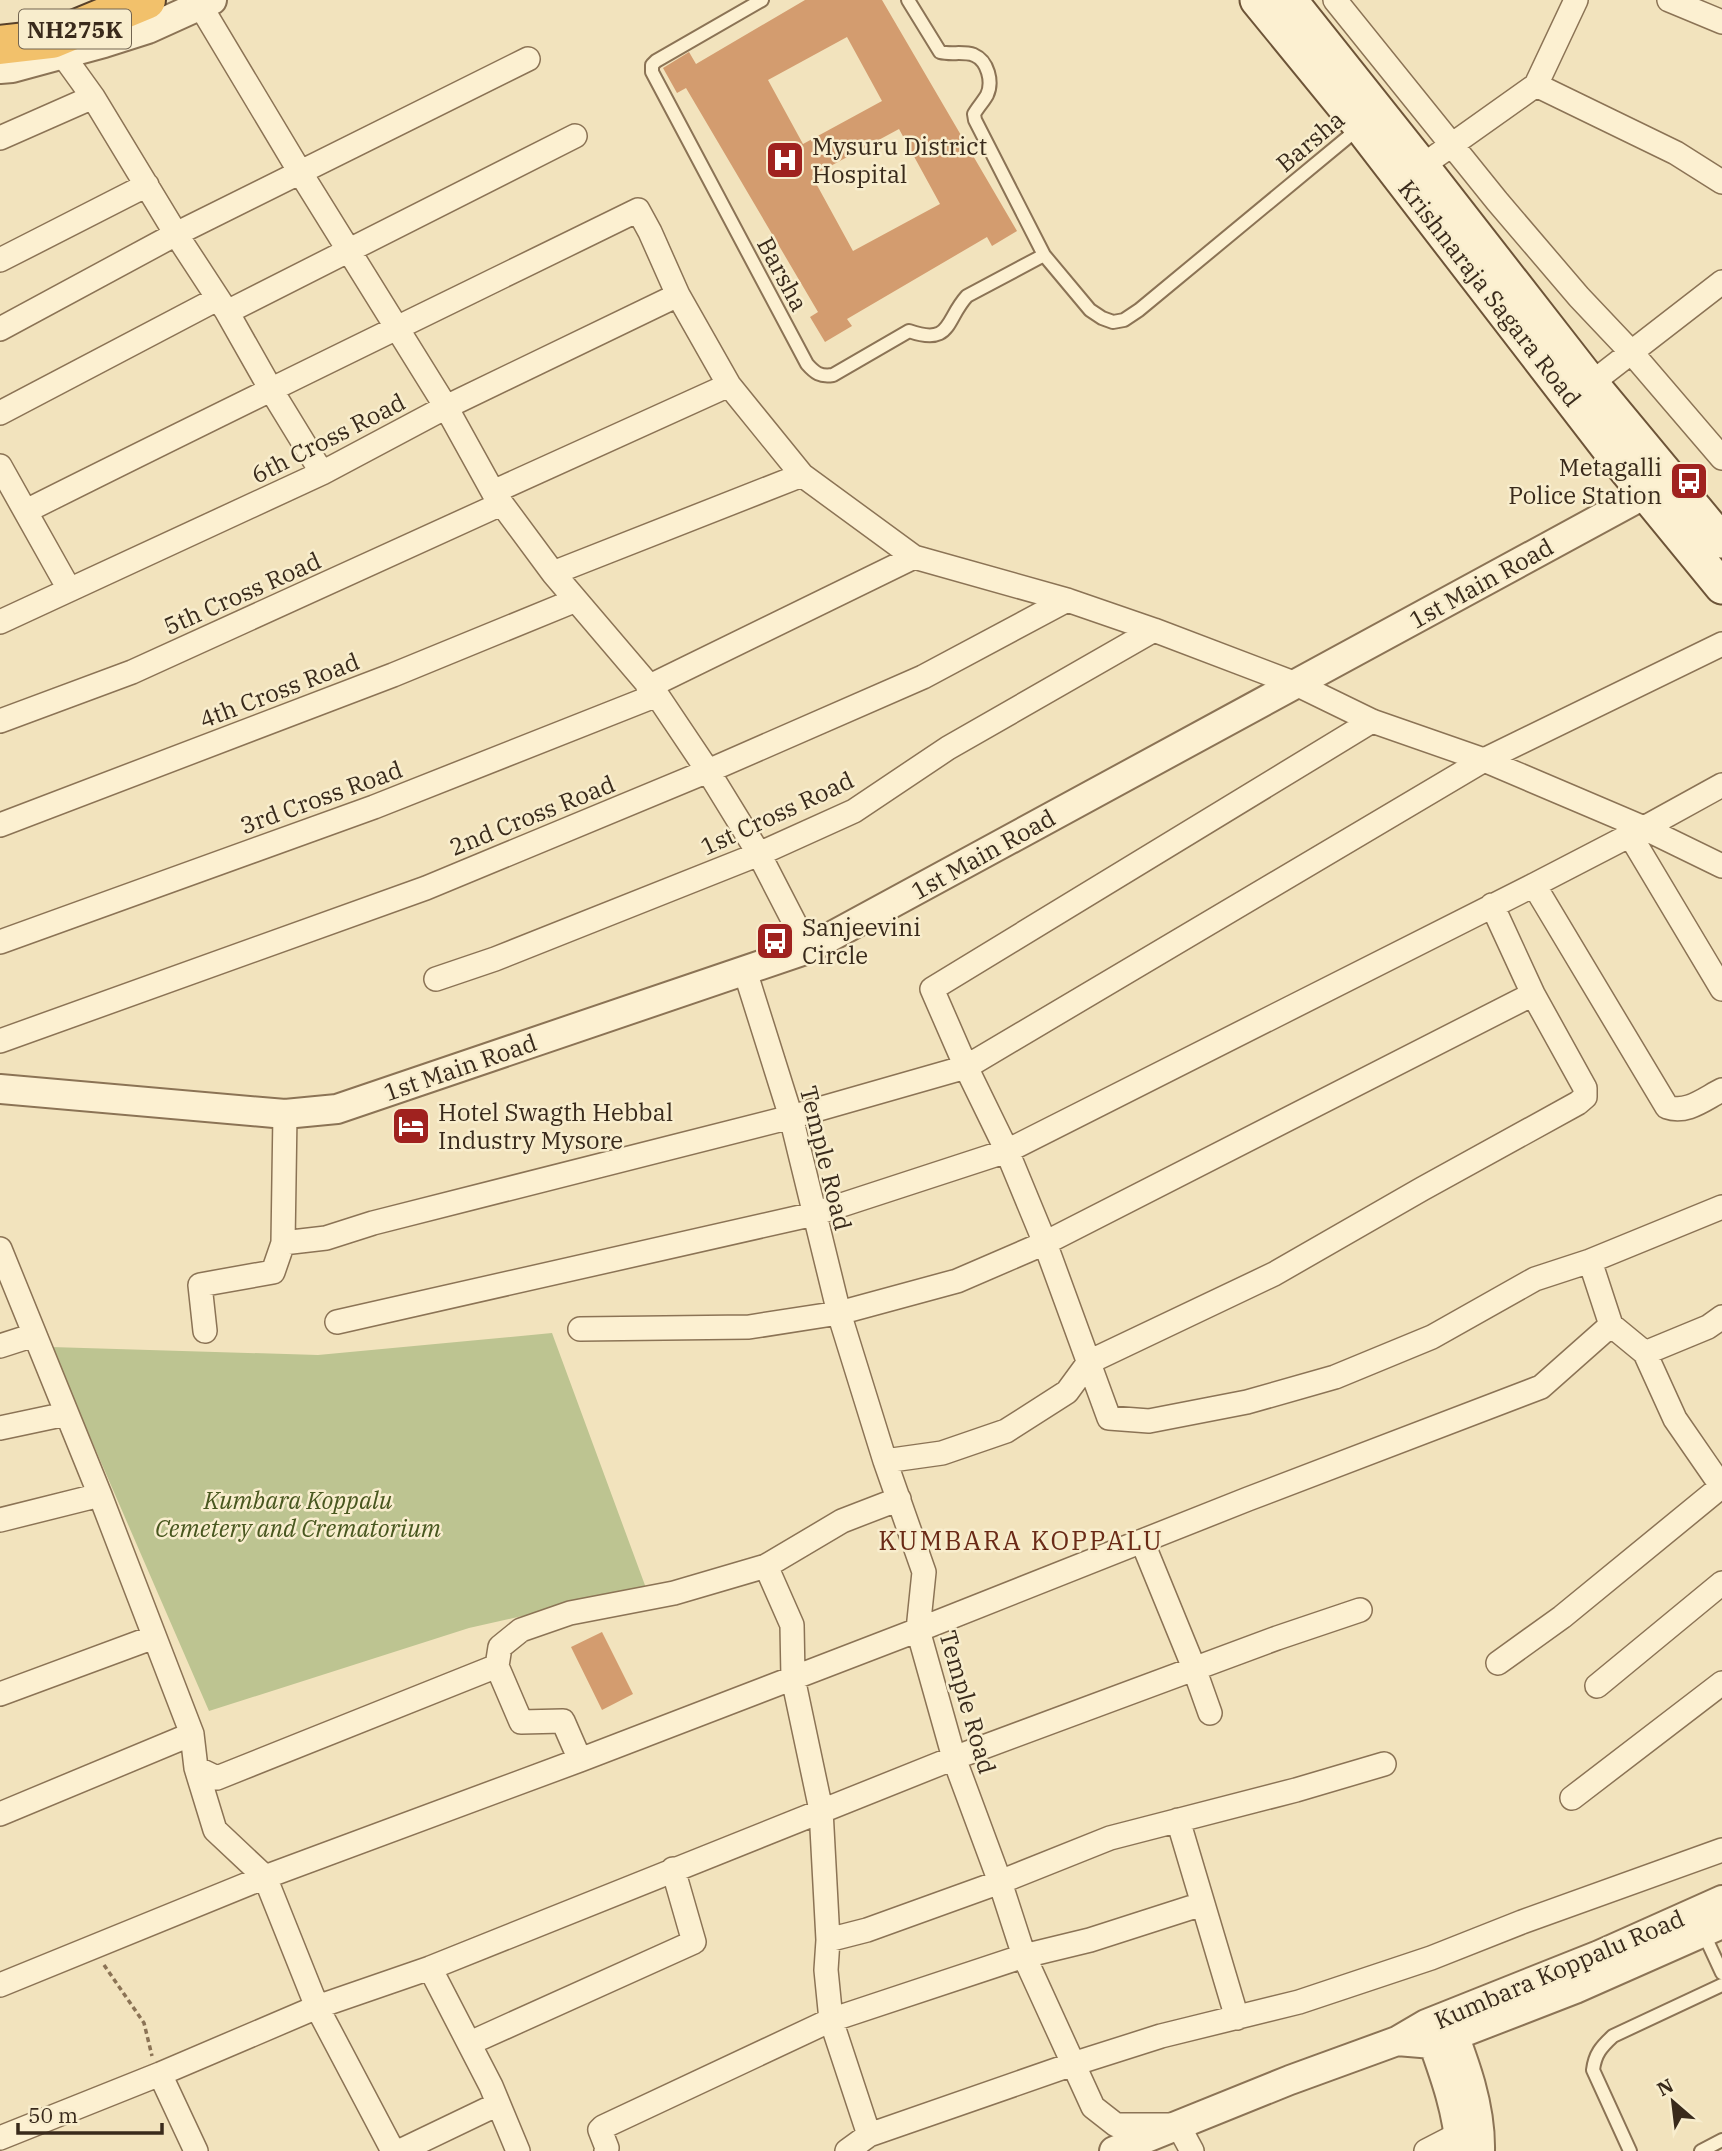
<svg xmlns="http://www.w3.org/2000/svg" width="1722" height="2151" font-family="'IBM Plex Serif',serif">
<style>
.cemetery{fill:#bdc491}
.building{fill:#d39c6f;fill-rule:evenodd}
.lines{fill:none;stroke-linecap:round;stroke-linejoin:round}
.service-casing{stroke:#8b7355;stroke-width:16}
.minor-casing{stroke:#8b7355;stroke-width:26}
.tertiary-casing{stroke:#8b7355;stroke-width:32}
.secondary-casing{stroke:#6d5438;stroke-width:37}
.trunk-casing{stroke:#58412a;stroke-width:42}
.path{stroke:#8b7355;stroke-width:3.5;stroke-dasharray:5 3.5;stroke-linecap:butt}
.service{stroke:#fcf0d1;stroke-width:12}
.minor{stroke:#fcf0d1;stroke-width:23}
.tertiary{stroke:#fcf0d1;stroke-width:28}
.secondary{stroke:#fcf0d1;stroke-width:33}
.trunk{stroke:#f2c16b;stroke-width:38}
.labels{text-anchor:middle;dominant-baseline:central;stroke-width:5;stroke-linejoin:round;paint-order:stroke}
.shield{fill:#f8edcd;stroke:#726450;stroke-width:2}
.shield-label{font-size:23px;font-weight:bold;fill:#392a1b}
.street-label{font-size:24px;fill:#392a1b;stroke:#f8edcd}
.poi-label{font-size:24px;fill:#392a1b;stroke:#f8edcd;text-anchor:start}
.park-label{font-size:24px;font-style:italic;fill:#48571f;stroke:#f8edcd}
.neighbourhood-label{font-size:26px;letter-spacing:2px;fill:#6a2a16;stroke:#f8edcd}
</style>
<rect width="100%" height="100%" fill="#f2e3bd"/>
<path class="cemetery" d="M552 1333 646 1588 469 1628 209 1711 51 1347 318 1355Z"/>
<path class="building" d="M805 0H882L1017 231 992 246 987 237 847 319 852 326 825 342 810 317 818 312 686 88 677 93 663 68 689 52 696 64ZM847 37 882 101 803 144 768 80ZM899 129 940 204 853 251 812 176Z
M602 1632 633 1694 602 1710 571 1647Z"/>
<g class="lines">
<defs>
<path id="service" d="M762 0 656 61 652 65V72L807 364C815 373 820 377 833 375L909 331C952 346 945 320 967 296L1044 255
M908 0 940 52C951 55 963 51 974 55 988 61 993 82 987 95 983 102 978 107 974 114L975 120 1044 255 1090 310 1102 318 1113 322 1124 320 1139 310 1359 128
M1703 1932 1722 1973
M1630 2151 1593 2070C1595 2054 1601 2047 1613 2036L1722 1985
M1701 2151 1722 2140"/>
<path id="minor" d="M1335 0 1497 201 1579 297 1632 353 1722 458
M1669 0 1722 22
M200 5 300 172 446 407 493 492 553 573 657 695 708 771 759 854 808 949
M62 54 93 97 176 234 227 312 270 388 322 473
M1536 85 1676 153 1722 182
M0 138 93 97
M1422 166 1536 85 1576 0
M0 260 147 185
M227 312 575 136
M0 329 176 234 528 59
M1580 392 1722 282
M0 413 217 299
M0 466 69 589
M493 492 729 385
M26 511C229 409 434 310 638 210L650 232 678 295 729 385 802 475 914 557 1067 600 1154 630 1296 684 1372 721 1484 760 1644 828 1722 866
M553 573 802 475
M0 622 322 473 446 407 678 295
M648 687 914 557
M0 721 132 672 501 504
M1372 721 932 989 966 1067 1007 1151 1045 1243 1109 1418 1149 1421 1247 1402 1335 1377 1432 1337 1535 1279 1590 1261
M0 825 393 675 576 600
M1630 835 1722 989
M1534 885 1667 1107C1687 1114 1704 1099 1722 1090
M0 942 374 807 657 695
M745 971 791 1117 839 1313 885 1461 924 1572 918 1630 954 1758 1000 1882 1024 1956 1093 2107 1116 2125H1178L1192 2151
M436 979 495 959 759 854 854 811 948 748 1154 630
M0 1041 426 888 708 771 923 677 1067 600
M285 1114 283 1243 326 1238 373 1223 791 1117 966 1067 1484 760 1722 644
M0 1249 100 1495 192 1734 196 1768 215 1830 265 1877 317 2007 393 2151
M337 1322 814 1214 1007 1151 1534 885 1644 828 1722 785
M1611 1325 1645 1353 1708 1327 1722 1317
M580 1329 749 1327 839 1313 957 1281 1045 1243 1533 994 1492 905
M205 1331 200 1285 273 1272 283 1243
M0 1346 34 1335
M1645 1353 1675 1419 1722 1487
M0 1428 66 1414
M885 1461 942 1453 1006 1431 1067 1392 1089 1362 1274 1274 1422 1189 1578 1103 1585 1097V1088L1533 994
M0 1520 100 1495
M1142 1541 1194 1668 1210 1713
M766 1566 792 1625 793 1678 821 1810 828 1940 826 1970 831 2020 869 2135
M1498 1663 1562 1617 1722 1486
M497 1666 500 1647 521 1630 570 1613 674 1593 766 1566 842 1521 899 1499
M1597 1686 1722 1583
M0 1694 154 1637
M196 1768 217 1778 497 1666 521 1722 563 1721 580 1760
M1572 1798 1722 1683
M0 1814 192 1734
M1178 1820 1237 2018
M828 1940 867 1930 1000 1882 1110 1838 1296 1790 1384 1764
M430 1968 491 2086 518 2151
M0 1985 265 1877 580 1760 918 1630 1248 1499 1541 1387 1611 1325 1590 1261 1722 1207
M470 2043 694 1942 673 1869
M160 2074 196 2151
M0 2138 160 2074 317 2007 430 1968 954 1758 1277 1638 1360 1610
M400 2151 498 2104
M606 2151 607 2148 600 2130 603 2127 831 2020 1024 1956 1090 1940 1202 1904
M847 2151 869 2135 1073 2064 1161 2036 1299 2002 1431 1958 1522 1922 1722 1850
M1426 2151 1459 2134"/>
<path id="tertiary" d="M0 69 12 68 104 43 148 29 212 0
M0 1089 285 1114 337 1109 808 949 1647 493 1663 481
M1448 2019C1464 2061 1481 2105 1480 2151
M1427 2026C1441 2066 1458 2108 1460 2151
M1397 2041 1433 2044 1575 1989 1722 1924
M1114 2151 1290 2080 1397 2041 1426 2024 1599 1955 1722 1900"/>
<path id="secondary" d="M1257 0 1360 126 1608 448 1722 587
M1290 0 1422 166 1591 383 1722 541"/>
<path id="trunk" d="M0 45 52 39 146 0"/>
</defs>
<use href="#service" class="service-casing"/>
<use href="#minor" class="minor-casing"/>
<use href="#tertiary" class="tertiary-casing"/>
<use href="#secondary" class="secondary-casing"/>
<use href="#trunk" class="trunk-casing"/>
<path class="path" d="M104 1965 144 2023 152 2056"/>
<use href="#service" class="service"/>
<use href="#minor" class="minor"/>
<use href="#tertiary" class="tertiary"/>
<use href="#secondary" class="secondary"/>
<use href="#trunk" class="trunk"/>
</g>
<defs>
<symbol id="hospital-square" viewBox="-11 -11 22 22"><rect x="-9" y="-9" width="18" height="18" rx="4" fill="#a0221f" stroke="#f8edcd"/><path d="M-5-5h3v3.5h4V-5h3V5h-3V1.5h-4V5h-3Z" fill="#fff"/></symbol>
<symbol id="bus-square" viewBox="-11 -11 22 22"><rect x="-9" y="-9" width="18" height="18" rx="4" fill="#a0221f" stroke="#f8edcd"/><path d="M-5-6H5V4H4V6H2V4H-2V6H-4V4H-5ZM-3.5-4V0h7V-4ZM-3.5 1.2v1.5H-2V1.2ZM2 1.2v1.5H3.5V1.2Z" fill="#fff"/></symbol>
<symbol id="hotel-square" viewBox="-11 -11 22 22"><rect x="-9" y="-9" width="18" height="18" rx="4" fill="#a0221f" stroke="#f8edcd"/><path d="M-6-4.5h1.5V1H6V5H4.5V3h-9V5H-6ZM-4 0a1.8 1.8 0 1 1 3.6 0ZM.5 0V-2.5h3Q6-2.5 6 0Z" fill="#fff"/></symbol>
</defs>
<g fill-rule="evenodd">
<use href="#hospital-square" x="763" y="138" width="44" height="44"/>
<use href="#bus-square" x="1667" y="459" width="44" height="44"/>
<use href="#bus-square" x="753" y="919" width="44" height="44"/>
<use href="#hotel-square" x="389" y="1104" width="44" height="44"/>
</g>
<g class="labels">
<rect class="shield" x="19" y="9.5" width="112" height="39" rx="5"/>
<g class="shield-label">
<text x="75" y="29">NH275K</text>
</g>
<g class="street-label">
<text transform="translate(1310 141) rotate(-40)">Barsha</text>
<text transform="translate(783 274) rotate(62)">Barsha</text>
<text transform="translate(1490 293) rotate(52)">Krishnaraja Sagara Road</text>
<text transform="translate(328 438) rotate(-27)">6th Cross Road</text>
<text transform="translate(1481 583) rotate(-29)">1st Main Road</text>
<text transform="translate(242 593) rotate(-24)">5th Cross Road</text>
<text transform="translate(279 690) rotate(-21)">4th Cross Road</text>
<text transform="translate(321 797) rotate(-20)">3rd Cross Road</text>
<text transform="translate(777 813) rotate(-25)">1st Cross Road</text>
<text transform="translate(532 815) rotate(-22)">2nd Cross Road</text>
<text transform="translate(983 854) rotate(-29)">1st Main Road</text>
<text transform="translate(460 1067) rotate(-19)">1st Main Road</text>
<text transform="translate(826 1158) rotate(76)">Temple Road</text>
<text transform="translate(968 1702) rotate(74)">Temple Road</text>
<text transform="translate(1559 1969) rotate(-23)">Kumbara Koppalu Road</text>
</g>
<g class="poi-label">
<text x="812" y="146">Mysuru District<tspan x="812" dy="28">Hospital</tspan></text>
<text x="1662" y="467" text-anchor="end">Metagalli<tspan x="1662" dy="28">Police Station</tspan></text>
<text x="802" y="927">Sanjeevini<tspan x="802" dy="28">Circle</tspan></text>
<text x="438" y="1112">Hotel Swagth Hebbal<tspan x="438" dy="28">Industry Mysore</tspan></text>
</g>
<g class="park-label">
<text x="298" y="1500">Kumbara Koppalu<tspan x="298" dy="28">Cemetery and Crematorium</tspan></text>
</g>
<g class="neighbourhood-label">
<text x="1021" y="1540">KUMBARA KOPPALU</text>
</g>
</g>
<g transform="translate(1673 2102) rotate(332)" stroke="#f8edcd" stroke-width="5" paint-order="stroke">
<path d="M0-5L12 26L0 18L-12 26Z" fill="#392a1b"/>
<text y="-10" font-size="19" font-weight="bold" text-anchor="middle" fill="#392a1b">N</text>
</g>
<path d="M18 2123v10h144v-10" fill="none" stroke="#392a1b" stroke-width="3.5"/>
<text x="28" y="2123" font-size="21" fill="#392a1b" stroke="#f8edcd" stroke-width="5" paint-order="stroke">50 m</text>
</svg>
